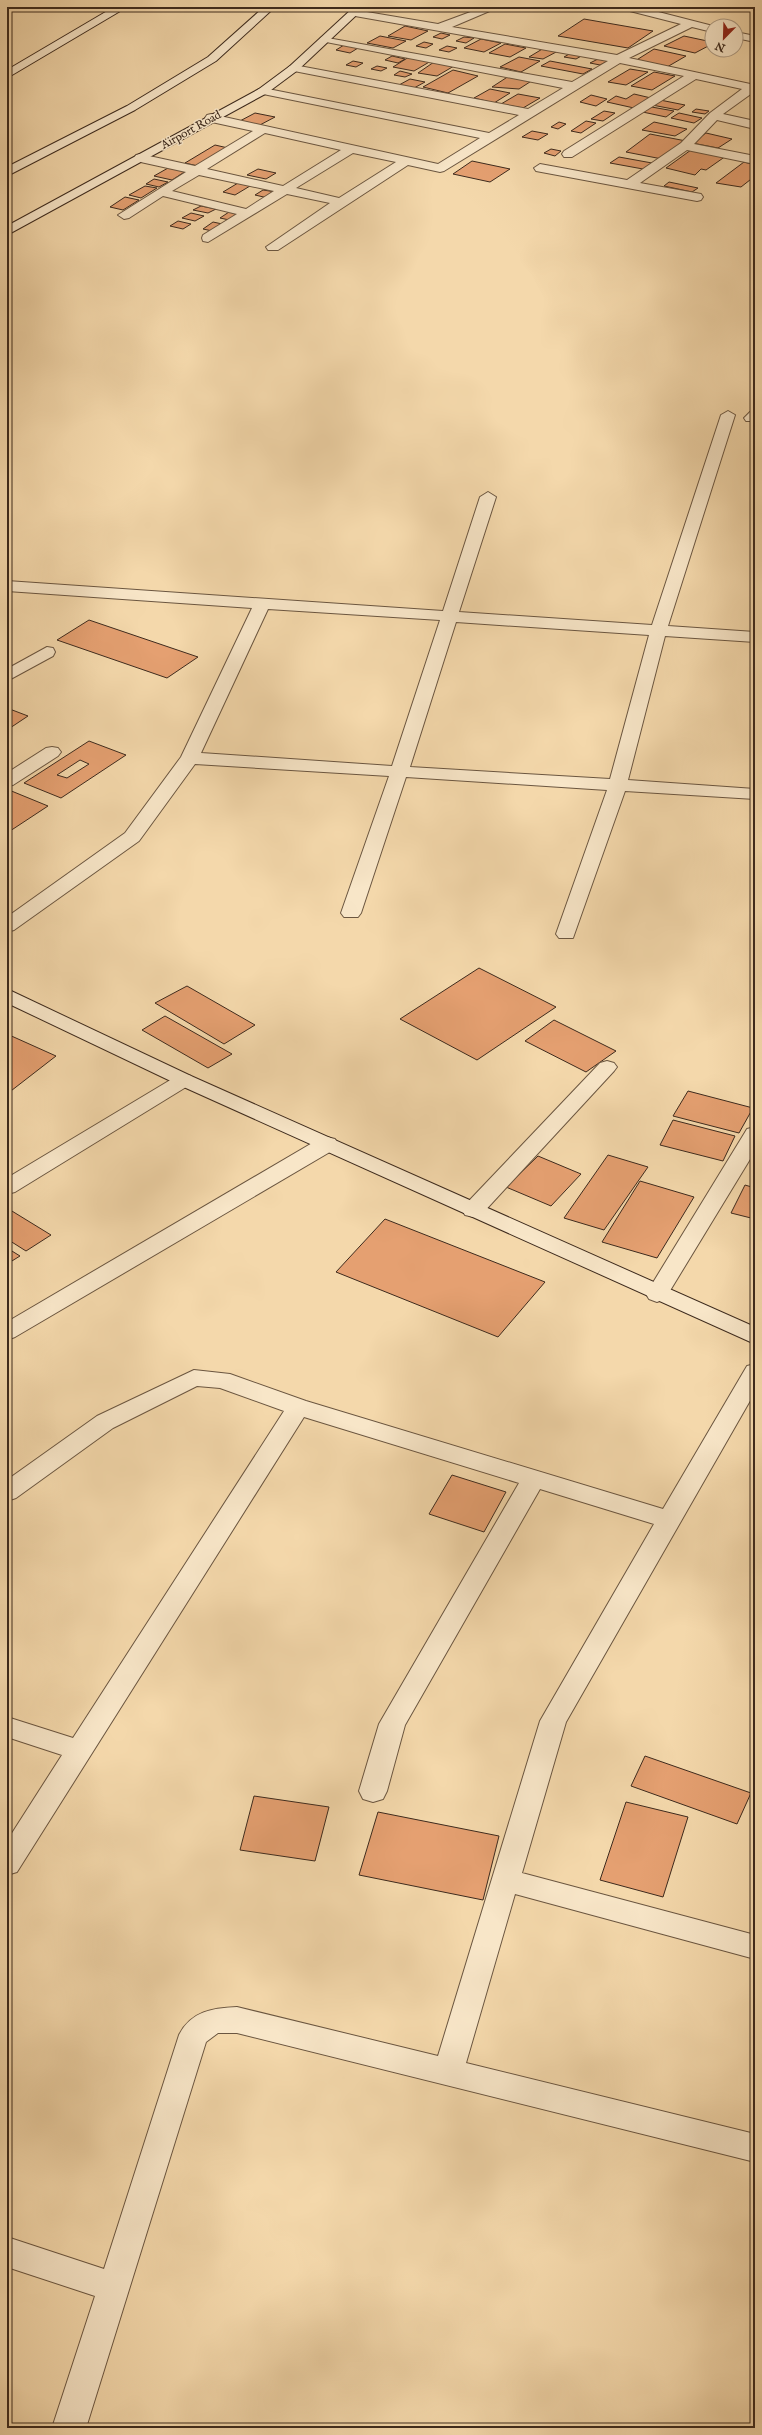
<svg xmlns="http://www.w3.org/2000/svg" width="762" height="2435" font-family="'IM FELL English',serif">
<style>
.building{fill:#e5a071;stroke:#3d2a1d;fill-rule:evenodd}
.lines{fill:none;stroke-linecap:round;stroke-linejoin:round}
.street-casing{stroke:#6b5640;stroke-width:2}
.secondary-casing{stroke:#3d2a1d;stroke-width:2}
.street{fill:#f8e6c8;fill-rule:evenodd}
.secondary{fill:#f8e6c8;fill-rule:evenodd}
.labels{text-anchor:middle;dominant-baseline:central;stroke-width:3;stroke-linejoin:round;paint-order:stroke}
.far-street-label{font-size:12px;fill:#3d2a1d;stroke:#f8e6c8}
</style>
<rect width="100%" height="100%" fill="#f4d8ab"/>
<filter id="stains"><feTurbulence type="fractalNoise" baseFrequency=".005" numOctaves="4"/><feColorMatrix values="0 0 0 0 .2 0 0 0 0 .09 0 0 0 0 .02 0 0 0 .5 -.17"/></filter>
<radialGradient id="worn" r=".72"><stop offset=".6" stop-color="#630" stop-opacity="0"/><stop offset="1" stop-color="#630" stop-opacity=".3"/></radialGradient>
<path class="building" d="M584 19 653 31 628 48 558 36Z
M405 26 428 31 411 40 388 36Z
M441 33 450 35 442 39 433 37Z
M380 36 406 41 393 48 367 43Z
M684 36 712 42V44L695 53 664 46Z
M464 37 474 38 466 43 456 41Z
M481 39 501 43 484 52 464 48Z
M424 42 433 44 426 48 416 46Z
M505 44 526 48 510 57 489 53Z
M344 45 358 48 350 53 336 50Z
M447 46 457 48 449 52 439 50Z
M544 48 558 51 543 59 529 57Z
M654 49 686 56 667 67 635 61Z
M571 53 583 55 576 59 564 57Z
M392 56 405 59 398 63 385 60Z
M409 57 431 61 414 71 393 67Z
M519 57 540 61 521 72 500 67Z
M598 59 608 61 600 65 590 63Z
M353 61 363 63 356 67 346 65Z
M550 61 592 69 583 74 541 66Z
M434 62 454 66 437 76 418 73Z
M377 66 387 68 381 71 371 69Z
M630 69 648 72 626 85 608 82Z
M453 70 478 76 448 93 423 87Z
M400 71 412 74 405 77 394 75Z
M654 72 675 76 652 90 631 86Z
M509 76 533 80 519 89 492 87Z
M410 79 425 82 414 88 399 85Z
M490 89 510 93 494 103 474 98Z
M518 94 540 98 523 108 501 104Z
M634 94 651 98 634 108 607 102 616 96 626 99Z
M591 95 607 99 596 106 580 102Z
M660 100 685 105 678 110 652 105Z
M646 106 674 111 666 117 638 111Z
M696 109 709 111 705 114 692 112Z
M604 111 615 113 603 121 591 119Z
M255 113 275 117 258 126 238 122Z
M679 113 702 118 694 123 671 118Z
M586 121 596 123 581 133 571 131Z
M559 122 566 124 558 129 551 127Z
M654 122 687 129 675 136 642 130Z
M532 131 548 134 538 140 522 137Z
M706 133 732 139 718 148 692 143Z
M650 134 686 141 662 159 626 152Z
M215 145 228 148 198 166 185 163Z
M551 149 561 151 555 156 544 153Z
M691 150 726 156 706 170 701 169 695 175 666 168Z
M619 157 652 163 643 169 610 163Z
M472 161 510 169 490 182 453 174Z
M744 162 755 165V176L741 187 716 183Z
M168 168 186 171 172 180 154 176Z
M258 169 276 173 266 179 247 175Z
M154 179 168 182 159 187 146 184Z
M669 182 698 188 692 192 664 186Z
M238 183 250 186 235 195 223 192Z
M145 186 157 188 141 198 129 195Z
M263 190 276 192 268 198 255 195Z
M125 197 139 200 123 210 110 207Z
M201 206 216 209 208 213 193 210Z
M229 212 243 215 234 221 220 218Z
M191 213 204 216 195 221 182 218Z
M178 221 191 224 183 229 170 226Z
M213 222 227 225 217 232 203 229Z
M89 620 198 657 167 678 57 640Z
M7 708 28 716 7 730Z
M89 741 126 755 61 798 24 783ZM80 760 89 764 67 778 57 775Z
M9 790 48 806 7 833V817L9 815 7 814V791Z
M479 968 556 1007 477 1060 400 1019Z
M187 986 255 1025 224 1044 155 1003Z
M165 1016 232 1054 208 1068 142 1030Z
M554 1020 616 1051 586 1072 525 1041Z
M7 1034 56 1056 7 1094Z
M688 1091 753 1108 739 1133 673 1116Z
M673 1120 735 1136 723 1161 660 1145Z
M608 1155 648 1167 604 1230 564 1218Z
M538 1156 581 1174 551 1206 506 1187Z
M640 1181 694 1197 657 1258 602 1242Z
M745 1185 755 1188V1219L731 1213Z
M7 1208 51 1235 26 1251 7 1239Z
M385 1219 545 1282 498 1337 336 1272Z
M7 1248 20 1256 7 1264Z
M452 1475 506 1492 484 1532 429 1514Z
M645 1756 751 1793 737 1824 631 1786Z
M254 1796 329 1807 315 1861 240 1850Z
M626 1802 688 1817 663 1897 600 1880Z
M378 1812 499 1836 483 1900 359 1875Z"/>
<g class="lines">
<defs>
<path id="street" d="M484 7H499L452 27 617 55 681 24 622 9 621 7H639L713 26 712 32 692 27 629 58 755 85V91L723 114 755 121V129L717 120 694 144 755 156V164L687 150 640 183 701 194 703 197 701 200 697 201 536 171 534 168 540 164 627 180 681 143 710 113 742 89 696 79 572 157H564L562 154 564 151 684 76 620 63 444 171 440 172 408 165 278 250H268L266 247 330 203 287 194 208 242 203 241 202 238 203 235 237 214 163 196 129 218 124 219 118 215 186 172 136 161 134 158 136 155 140 154 195 166 253 131 207 121 205 118 207 115 211 114 438 164 480 138 263 94 257 91 259 89 263 88 489 133 519 115 294 71 288 68 290 66 294 65 528 109 563 88 326 42 320 39 322 37 572 82 608 61 355 16 350 13 355 10 438 24ZM265 133 341 150 283 186 207 169ZM353 153 396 162 339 198 296 188ZM199 175 274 191 246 209 172 191Z
M742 7H755V12L743 9Z
M736 32 755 36V42L736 38Z
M728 411 735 415 668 626 755 632V642L665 636 628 780 755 789V799L625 791 573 938H559L556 934 607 790 406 777 361 913 358 917H344L341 913 389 776 195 764 139 841 14 930 7 932V917L125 833 181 757 252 608 7 591V581L443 611 480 497 488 492 496 497 459 612 652 625 721 415ZM268 609 440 620 392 766 201 753ZM456 622 649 635 610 779 410 767Z
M755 411V421H746L744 418 750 412Z
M47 647 53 648 55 652 53 656 7 681V669Z
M52 747 58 748 61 752 58 756 13 785 7 786V773L46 748Z
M607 1061 614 1063 617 1067 614 1071 481 1215 473 1217 465 1215 462 1210 465 1205 600 1063Z
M184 1074 191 1076 194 1080 191 1084 15 1192 7 1194V1178L177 1076Z
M755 1127V1151L668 1294 665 1299 657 1302 649 1299 646 1294 744 1134 747 1129Z
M327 1137 335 1139 338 1144 335 1149 15 1337 7 1340V1322L319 1139Z
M755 1364V1392L566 1722 522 1873 755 1935V1959L515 1894 466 2063 755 2134V2162L237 2033H218L206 2042 86 2428H52L95 2296 7 2267V2237L104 2269 179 2035C191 2011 213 2008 237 2007L438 2056 540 1721 654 1524 540 1489 405 1725 387 1791 383 1799 373 1802 363 1799 359 1791 379 1724 519 1483 304 1417 17 1872 7 1875V1841L62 1755 7 1737V1717L73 1738 284 1411 220 1388 197 1386 113 1428 16 1498 7 1501V1480L97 1416 194 1370 230 1374 306 1401 663 1509 747 1366Z"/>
<path id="secondary" d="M114 7H127L7 78V70Z
M264 7H275L216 61 135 110 7 176V167L127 106 208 57Z
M354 7H365L298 70 267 93 7 235V226L259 89 290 66Z
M7 989 191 1076 755 1327V1344L177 1084 7 1003Z"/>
</defs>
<use href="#street" class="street-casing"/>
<use href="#secondary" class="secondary-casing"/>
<use href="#street" class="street"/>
<use href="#secondary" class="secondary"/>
</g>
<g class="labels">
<g class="far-street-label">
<text transform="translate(191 130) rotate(-29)">Airport Road</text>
</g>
</g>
<rect width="762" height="2435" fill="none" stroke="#f4d8ab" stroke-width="24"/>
<rect x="8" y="8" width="746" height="2419" fill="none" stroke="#3d2a1d" stroke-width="2"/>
<rect x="12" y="12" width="738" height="2411" fill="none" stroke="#3d2a1d"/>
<g transform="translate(724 38) rotate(203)"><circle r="19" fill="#f8e6c8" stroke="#ad9b84"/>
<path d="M0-3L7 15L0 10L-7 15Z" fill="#8f2418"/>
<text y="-6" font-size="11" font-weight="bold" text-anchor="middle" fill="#3d2a1d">N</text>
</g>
<rect width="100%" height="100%" filter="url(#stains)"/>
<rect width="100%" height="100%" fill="url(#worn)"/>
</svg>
